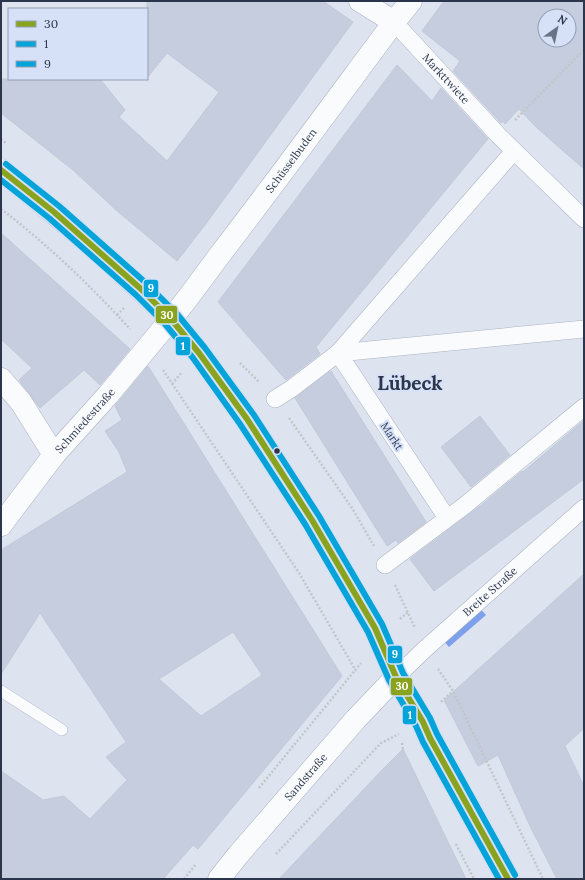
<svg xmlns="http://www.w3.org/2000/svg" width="585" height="880" font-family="Lora,serif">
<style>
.water{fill:#7da0ec}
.building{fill:#c6cdde;stroke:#c1c9d8;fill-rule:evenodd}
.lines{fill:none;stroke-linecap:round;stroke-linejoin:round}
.service-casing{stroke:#aab1c0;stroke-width:12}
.pedestrian-casing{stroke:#aab1c0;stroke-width:18}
.minor-casing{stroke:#aab1c0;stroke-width:23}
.tertiary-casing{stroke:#aab1c0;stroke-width:23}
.path{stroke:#c2c6cb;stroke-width:2.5;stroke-dasharray:2 2;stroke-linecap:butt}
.service{stroke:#fafbfd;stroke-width:11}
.pedestrian{stroke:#fafbfd;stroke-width:17}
.minor{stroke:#fafbfd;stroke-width:22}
.tertiary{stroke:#fafbfd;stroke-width:22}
.bus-1-casing{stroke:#d6e1f7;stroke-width:9}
.bus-2-casing{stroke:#d6e1f7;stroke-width:9}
.bus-3-casing{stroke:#d6e1f7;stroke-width:9}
.bus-1{stroke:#89a31e;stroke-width:6}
.bus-2{stroke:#04a4da;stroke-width:6}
.bus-3{stroke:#04a4da;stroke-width:6}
.bus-dot{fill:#2b364c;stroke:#d6e1f7;stroke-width:1.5}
.labels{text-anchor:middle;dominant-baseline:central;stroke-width:4;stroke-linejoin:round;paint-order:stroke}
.street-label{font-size:11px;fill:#2b364c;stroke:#d6e1f7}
.town-label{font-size:19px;font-weight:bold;fill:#2b364c;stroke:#d6e1f7}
.line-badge{stroke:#d6e1f7;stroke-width:1.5}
.badge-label{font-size:11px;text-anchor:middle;font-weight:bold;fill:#fff}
</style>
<rect width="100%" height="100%" fill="#dee4ef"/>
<path class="water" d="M471 599 486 615 449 647 435 631Z"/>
<path class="building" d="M147 1H323L353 22 205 225 177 261 116 210 73 170 1 113V79H100L125 110 119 117 167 161 219 92 167 53 147 78Z
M444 1H584V169L537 128 519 109 505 124 503 121 501 123 453 71 460 61 422 31ZM545 16H569V40H545Z
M397 65 432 101 441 88 488 139 316 347 320 354 286 380 218 302Z
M1 233 130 349 100 385 84 370 40 408 19 380 32 368 1 339Z
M148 366 342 676 198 849 193 845 163 879H1V771L43 800 64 796 90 819 127 780 106 757 126 742 40 613 1 674V550L127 472 119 452 105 431 122 420 115 406ZM233 632 262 675 201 716 159 679Z
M331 371 426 522 398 543 396 540 387 546 295 398Z
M480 416 510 455 471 487 441 447Z
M584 420V479L434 591 410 559 484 503 522 471 523 472Z
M584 574V728L565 746 584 786V879H557L530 826 498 755 478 766 444 700Z
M403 749 466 879H279L383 769Z"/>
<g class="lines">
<defs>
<path id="service" d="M1 691 62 730"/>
<g id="pedestrian">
<path id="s1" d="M394 22 499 136 584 219"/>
<path d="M275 399 291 389 338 353 514 151"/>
<path d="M447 518 338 353 584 329"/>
<path d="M385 565 464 506 584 407"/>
<path id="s2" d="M396 677 425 649 584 508"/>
</g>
<g id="minor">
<path d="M360 1 394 22"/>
<path d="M1 379 21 402 54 455"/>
<path id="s3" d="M1 525 54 455 108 395 171 319 199 353 247 419 312 520 375 628 396 677 423 722 430 738 508 879"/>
<path id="s4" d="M219 879 238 855 356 719 396 677"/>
</g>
<g id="tertiary">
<path id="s5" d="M1 170C60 217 117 266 171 319 188 299 203 277 219 256 278 179 336 100 394 22L411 1"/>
</g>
</defs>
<use href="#service" class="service-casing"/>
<use href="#pedestrian" class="pedestrian-casing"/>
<use href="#minor" class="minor-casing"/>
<use href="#tertiary" class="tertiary-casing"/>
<path class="path" d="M515 120 584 50
M1 139 7 144
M1 209C47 244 91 286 130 329
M117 315 124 308
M240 363 259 382
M163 370 299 573 356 671
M172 384 182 372
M289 418 352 508 374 546
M395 585 415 628
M400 619 408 612
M438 669 453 691 543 879
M441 702 453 691
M402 743 403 749
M259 788 361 663
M456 844 474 879
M276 854 381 743 399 734
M184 879 196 864"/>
<use href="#service" class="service"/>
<use href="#pedestrian" class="pedestrian"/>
<use href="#minor" class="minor"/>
<use href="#tertiary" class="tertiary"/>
<defs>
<path id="bus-1" d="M1 170 54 212 141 289 171 319 199 353 247 419 312 520 375 628 396 677 423 722 430 738 508 879"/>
<path id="bus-2" d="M1 180 49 218 136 295 165 324 193 358 240 424 305 524 368 632 389 680 416 726 423 742 499 879"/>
<path id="bus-3" d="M6 164 59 206 146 283 177 314 205 348 254 415 319 516 382 624 403 673 430 718 437 734 515 875"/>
</defs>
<use href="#bus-1" class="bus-1-casing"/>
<use href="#bus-2" class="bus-2-casing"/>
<use href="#bus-3" class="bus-3-casing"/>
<use href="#bus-1" class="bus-1"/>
<use href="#bus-2" class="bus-2"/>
<use href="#bus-3" class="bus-3"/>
</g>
<circle class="bus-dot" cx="277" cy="451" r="3.5"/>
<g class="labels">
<g class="street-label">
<text stroke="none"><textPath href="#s1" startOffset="77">Markttwiete</textPath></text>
<text stroke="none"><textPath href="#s5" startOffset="425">Schüsselbuden</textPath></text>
<text stroke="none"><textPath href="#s3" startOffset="134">Schmiedestraße</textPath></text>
<text transform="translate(392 436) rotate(57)">Markt</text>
<text stroke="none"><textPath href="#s2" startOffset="127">Breite Straße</textPath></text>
<text stroke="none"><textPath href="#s4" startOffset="134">Sandstraße</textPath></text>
</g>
<g class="town-label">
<text x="410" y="383">Lübeck</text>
</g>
</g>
<g class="line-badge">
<rect x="143" y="279" width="16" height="19" rx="4" fill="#04a4da"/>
<rect x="155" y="305" width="23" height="19" rx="4" fill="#89a31e"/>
<rect x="175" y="336" width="16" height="20" rx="4" fill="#04a4da"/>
<rect x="387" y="645" width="16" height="19" rx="4" fill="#04a4da"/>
<rect x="390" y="677" width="23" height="19" rx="4" fill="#89a31e"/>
<rect x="402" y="705" width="15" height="20" rx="4" fill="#04a4da"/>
</g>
<g class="badge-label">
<text x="151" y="292">9</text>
<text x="167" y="319">30</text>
<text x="183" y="350">1</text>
<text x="395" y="658">9</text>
<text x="402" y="690">30</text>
<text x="410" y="719">1</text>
</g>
<rect width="585" height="880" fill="none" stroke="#2b364c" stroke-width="4"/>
<rect x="8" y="8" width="140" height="72" fill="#d6e1f7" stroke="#929db3"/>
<rect x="16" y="21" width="20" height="6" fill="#89a31e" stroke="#929db3"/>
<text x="44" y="28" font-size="12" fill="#2b364c">30</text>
<rect x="16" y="41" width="20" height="6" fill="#04a4da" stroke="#929db3"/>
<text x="44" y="48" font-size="12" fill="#2b364c">1</text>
<rect x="16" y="61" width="20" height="6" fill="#04a4da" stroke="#929db3"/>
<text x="44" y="68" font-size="12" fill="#2b364c">9</text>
<g transform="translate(557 28) rotate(33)"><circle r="19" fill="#d6e1f7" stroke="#929db3"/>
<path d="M0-3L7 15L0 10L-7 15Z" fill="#6a7385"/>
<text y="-6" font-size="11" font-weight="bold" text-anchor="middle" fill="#2b364c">N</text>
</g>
</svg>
